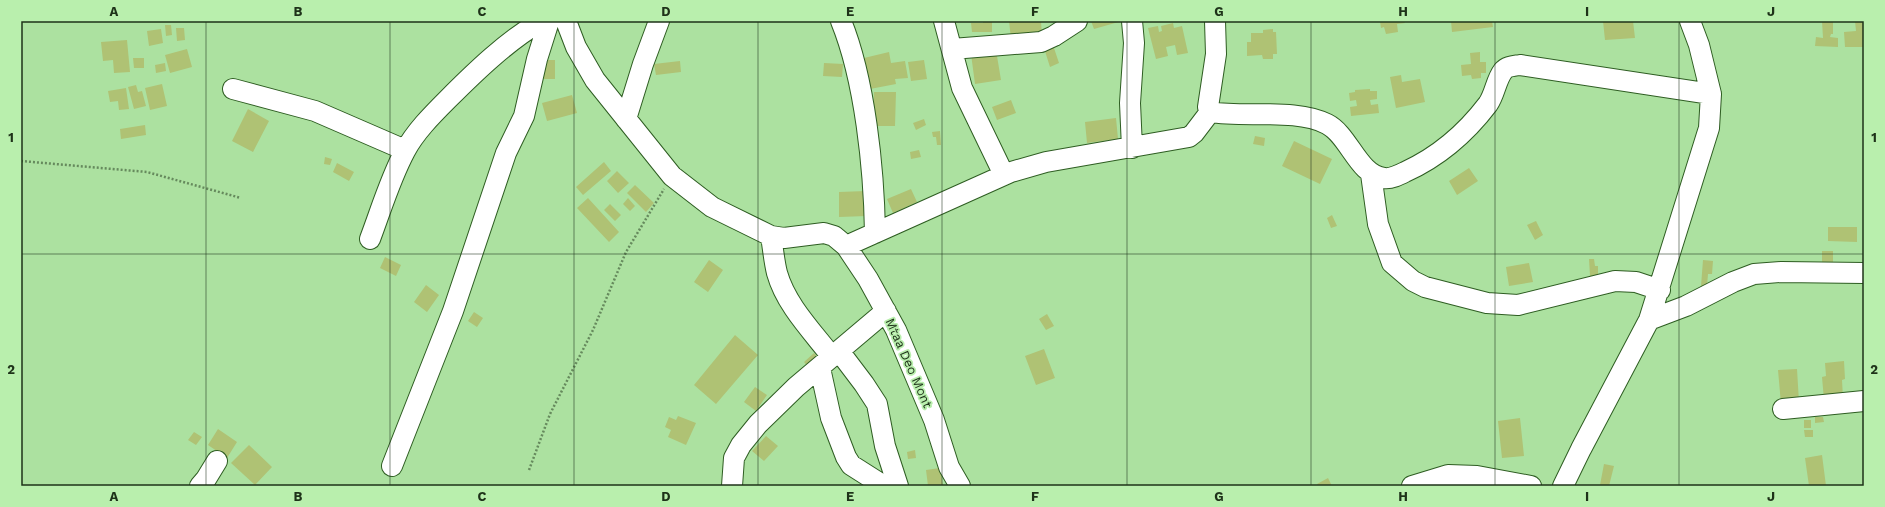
<svg xmlns="http://www.w3.org/2000/svg" width="1885" height="507" font-family="'Work Sans',sans-serif">
<style>
.building{fill:#afc274}
.lines{fill:none;stroke-linecap:round;stroke-linejoin:round}
.minor-casing{stroke:#2e5d22;stroke-width:22}
.path{stroke:#668a5d;stroke-width:2.5;stroke-dasharray:2 2;stroke-linecap:butt}
.minor{stroke:#fff;stroke-width:20}
.grid{fill:none;stroke:#1e3219;stroke-width:1;stroke-opacity:0.55}
.labels{text-anchor:middle;dominant-baseline:central;stroke-width:3.5;stroke-linejoin:round;paint-order:stroke}
.street-label{font-size:13px;fill:#1e3219;stroke:#b9efad}
.neatline{fill:none;stroke:#1e3219;stroke-width:1.5}
.grid-label{font-size:13px;text-anchor:middle;font-weight:bold;fill:#1e3219}
</style>
<rect width="100%" height="100%" fill="#ace1a0"/>
<path class="building" d="M983 21H992V32H972L971 23H983Z
M1009 21H1041L1042 37 1011 39Z
M1091 21H1122L1094 29Z
M1380 21H1404L1405 23 1397 24 1398 32 1386 34 1384 27 1381 28Z
M1451 21H1492L1493 27 1452 32Z
M1603 21H1633L1635 38 1605 40Z
M1822 21H1833V34H1831L1830 37 1838 38V47L1815 46 1816 37 1823 38Z
M1855 21H1864V47H1845L1844 32 1856 31Z
M1173 23 1174 28 1182 26 1188 53 1177 55 1175 45 1166 47 1168 56 1156 59 1148 28 1158 26 1159 32 1162 31 1161 26Z
M165 25H171L172 35 166 36Z
M176 28H184L185 40 177 41Z
M161 29 163 43 149 46 147 31Z
M1273 29V32H1276L1277 54H1273V59H1263L1262 55 1247 56V42H1251V33H1263V30Z
M127 40 130 72 114 73 113 60 103 61 101 42Z
M1053 45 1059 63 1050 67 1044 48Z
M187 49 192 67 170 73 165 55Z
M996 50 1001 80 975 84 971 54Z
M889 52 891 63 905 61 908 78 895 79 896 84 870 89 864 58Z
M1480 52V62H1486V73H1481V78L1472 79 1471 75 1462 76 1461 65 1471 64 1470 53Z
M133 58H144V68H134Z
M544 60H555V79H544Z
M924 60 927 79 911 81 908 62Z
M680 61 681 72 656 75 654 64Z
M165 63 166 71 156 73 155 65Z
M824 63 843 64 842 77 823 76Z
M1401 75 1402 82 1420 79 1425 102 1396 108 1390 77Z
M162 84 167 106 150 110 145 88Z
M136 85 138 92 142 91 146 106 134 109 128 87Z
M126 88 129 109 119 110 118 101 110 102 108 91Z
M1370 89V91H1377V99L1370 100 1371 105 1378 104 1379 113 1351 116 1350 107 1357 106 1356 100 1350 101 1349 93 1355 92V90Z
M874 92H896L895 126H873Z
M572 95 577 113 547 121 542 103Z
M1011 100 1016 113 997 120 992 107Z
M248 109 269 121 253 152 232 141Z
M1116 118 1118 139 1087 143 1085 122Z
M924 119 926 125 916 130 913 123Z
M145 125 146 135 121 139 120 129Z
M940 131 941 145H937L936 137H933L932 132Z
M1255 136 1265 138 1264 146 1253 144Z
M1294 141 1332 159 1320 184 1282 166Z
M919 150 921 157 911 159 910 152Z
M325 157 332 159 330 165 324 164Z
M604 162 611 171 583 195 576 187Z
M337 163 354 172 349 181 333 172Z
M1469 168 1478 181 1457 195 1449 181Z
M617 171 629 183 618 193 607 181Z
M635 185 654 203 646 212 627 193Z
M911 189 917 202 893 213 887 199Z
M866 191 867 216 839 217V192Z
M588 198 619 232 609 242 577 208Z
M628 198 635 206 630 211 623 204Z
M610 204 621 215 615 221 604 210Z
M1332 215 1337 226 1331 228 1327 218Z
M1536 221 1543 235 1535 240 1527 225Z
M1828 227H1857V242L1828 241Z
M1822 251H1833V262L1822 263Z
M385 257 401 265 396 276 380 268Z
M1589 259H1594L1595 266H1598V276H1590Z
M709 260 723 270 708 292 694 282Z
M1703 260 1713 261 1712 274H1708L1707 286H1701Z
M1529 263 1533 282 1509 286 1506 267Z
M426 285 439 295 427 312 414 302Z
M474 312 483 318 477 327 468 321Z
M1047 314 1054 326 1046 330 1039 319Z
M735 335 758 355 716 404 694 385Z
M1044 349 1055 378 1036 385 1025 356Z
M814 353 820 360 810 369 804 362Z
M1844 361 1845 379 1842 380 1843 398 1824 400 1822 377 1826 376 1825 363Z
M1797 369 1799 402 1781 404 1778 370Z
M755 387 767 395 756 411 744 402Z
M678 416 696 423 686 445 668 437 671 430 665 427 669 417 676 420Z
M1815 417H1823L1824 422 1815 423Z
M1520 418 1524 456 1502 458 1498 421Z
M1804 420H1811V428H1804Z
M218 429 237 442 227 458 208 445Z
M1804 430H1813V437H1805Z
M194 432 202 437 196 445 188 440Z
M766 436 778 446 764 461 752 451Z
M249 445 272 467 255 485 231 463Z
M915 450 916 458 908 459 907 452Z
M1822 455 1826 486H1809L1805 458Z
M1604 464 1614 466 1609 486 1600 485Z
M940 468 943 486H928L926 470Z
M1328 478 1332 486H1318L1317 484Z"/>
<g class="lines">
<defs>
<path id="minor" d="M566 21 576 47 595 80 672 176 712 207 771 236 784 238 824 233 834 236 846 246 868 279 896 330 934 420 949 467 960 486
M841 21C865 80 874 169 875 233
M944 21 962 88 1004 175
M1132 21 1134 43 1130 103 1132 148
M1215 21 1216 54 1208 107 1210 112C1245 118 1296 108 1327 124 1349 135 1358 175 1384 178 1391 179 1399 175 1405 172 1438 157 1466 133 1488 104 1495 94 1496 80 1503 71 1507 66 1514 66 1520 65L1711 94
M952 49 1041 42 1054 36 1077 21
M233 89 315 111 405 150
M626 119 643 64 659 21
M1371 174 1378 224 1392 263 1413 281 1425 287 1487 303 1518 305 1615 281 1636 282 1660 290
M771 236C773 248 774 261 777 273 786 305 812 331 832 357
M370 239C381 210 390 179 405 151 415 132 432 115 448 99 476 71 506 42 541 21
M846 246 1011 172 1046 162 1189 137 1194 133 1210 112
M1649 320 1686 306 1733 282 1754 274 1781 272 1864 273
M839 351 864 384 877 404 885 446 898 486
M820 368 831 418 846 457 851 465 884 486
M1783 409 1864 401
M392 466 453 311 506 153 524 116 537 59 549 21
M200 486 206 479 217 461
M732 486 734 458 741 445 758 424 796 387 886 311
M1412 486 1448 475 1477 476 1531 486
M1563 486 1581 449 1649 320 1709 128 1711 94 1699 45 1690 21"/>
</defs>
<use href="#minor" class="minor-casing"/>
<path class="path" d="M21 161 147 172 241 198
M529 470 550 414 593 330 626 252 664 189"/>
<use href="#minor" class="minor"/>
</g>
<path class="grid" d="M206 21V486M390 21V486M574 21V486M758 21V486M942 21V486M1127 21V486M1311 21V486M1495 21V486M1679 21V486M21 254H1864"/>
<g class="labels">
<g class="street-label">
<text transform="translate(909 363) rotate(66)">Mtaa Deo Mont</text>
</g>
</g>
<rect width="1885" height="507" fill="none" stroke="#b9efad" stroke-width="44"/>
<rect x="22" y="22" width="1841" height="463" class="neatline"/>
<g class="grid-label">
<text x="114" y="16">A</text>
<text x="298" y="16">B</text>
<text x="482" y="16">C</text>
<text x="666" y="16">D</text>
<text x="850" y="16">E</text>
<text x="1035" y="16">F</text>
<text x="1219" y="16">G</text>
<text x="1403" y="16">H</text>
<text x="1587" y="16">I</text>
<text x="1771" y="16">J</text>
<text x="11" y="142">1</text>
<text x="1874" y="142">1</text>
<text x="11" y="374">2</text>
<text x="1874" y="374">2</text>
<text x="114" y="501">A</text>
<text x="298" y="501">B</text>
<text x="482" y="501">C</text>
<text x="666" y="501">D</text>
<text x="850" y="501">E</text>
<text x="1035" y="501">F</text>
<text x="1219" y="501">G</text>
<text x="1403" y="501">H</text>
<text x="1587" y="501">I</text>
<text x="1771" y="501">J</text>
</g>
</svg>
